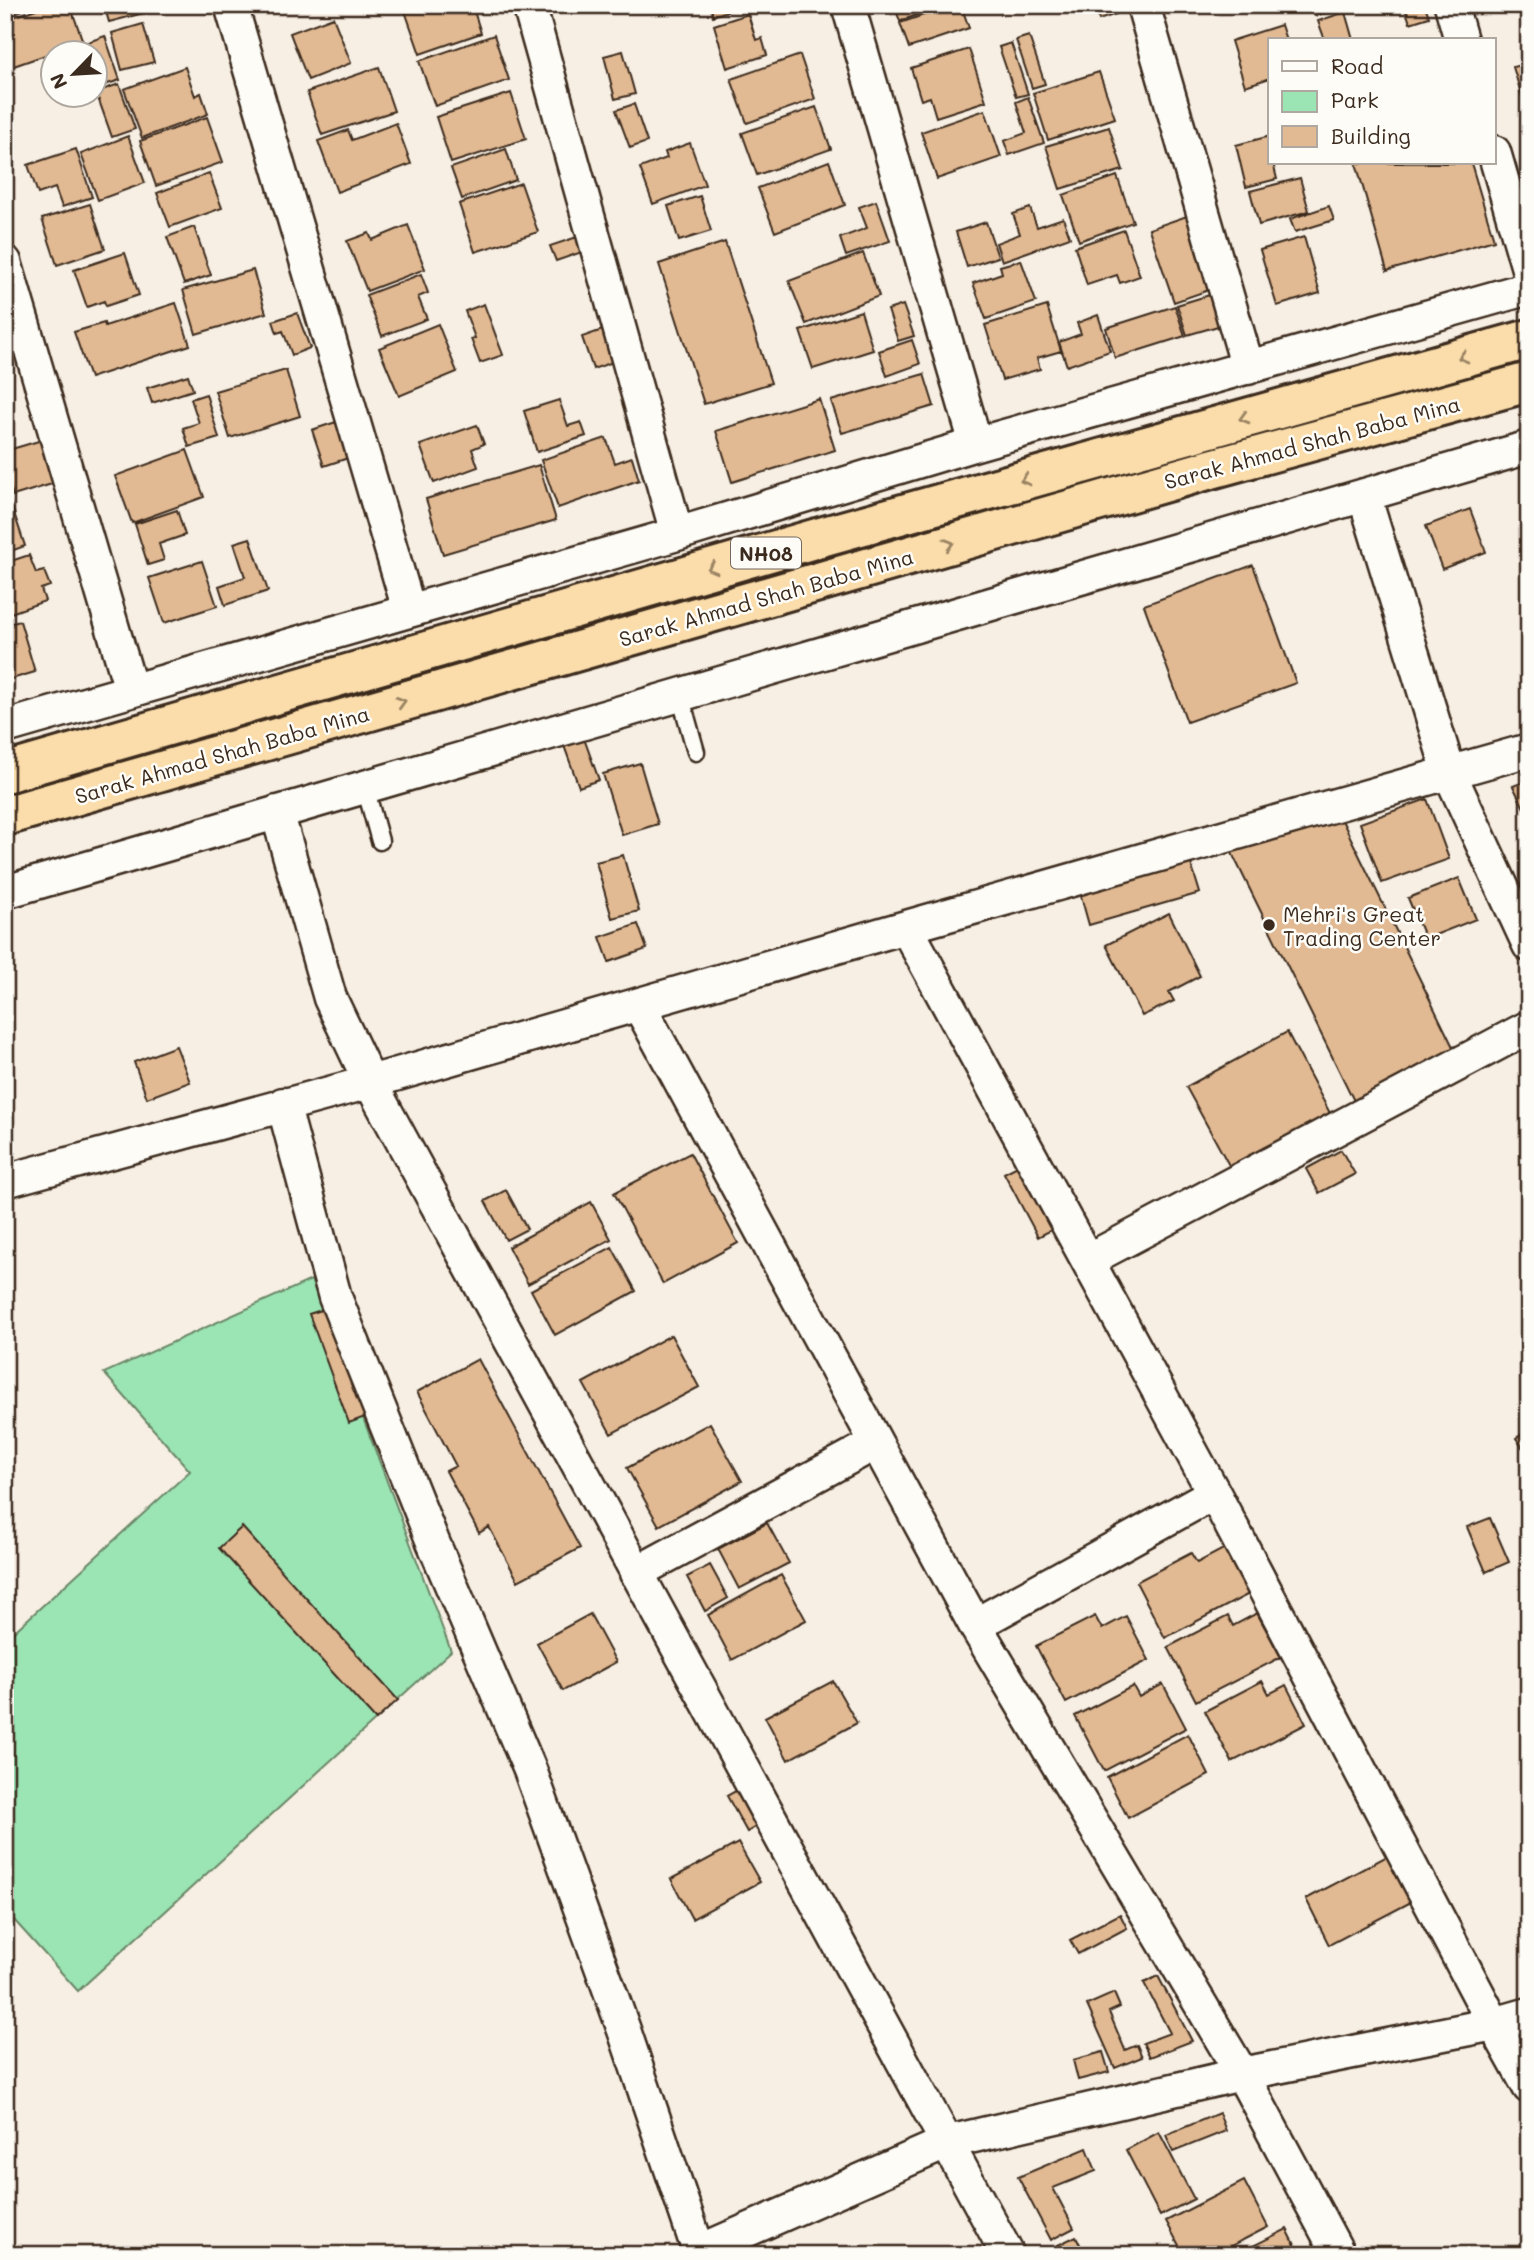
<svg xmlns="http://www.w3.org/2000/svg" width="1534" height="2260" font-family="Mali,sans-serif">
<style>
.green{fill:#9be4b3;stroke:#6b8768;stroke-width:2}
.building{fill:#e1b992;stroke:#3b2a1e;stroke-width:2}
.lines{fill:none;stroke-linecap:round;stroke-linejoin:round}
.service-casing{stroke:#3b2a1e;stroke-width:21}
.minor-casing{stroke:#3b2a1e;stroke-width:37}
.trunk-casing{stroke:#3b2a1e;stroke-width:44}
.service{stroke:#fdfcf7;stroke-width:16}
.minor{stroke:#fdfcf7;stroke-width:32}
.trunk{stroke:#fbddab;stroke-width:38}
.oneway{stroke:#9b8464}
.poi-dot{fill:#3b2a1e;stroke:#fdfcf7;stroke-width:2.5}
.labels{text-anchor:middle;dominant-baseline:central;stroke-width:5;stroke-linejoin:round;paint-order:stroke}
.shield{fill:#fdfcf7;stroke:#75695f;stroke-width:2}
.shield-label{font-size:19px;font-weight:bold;fill:#3b2a1e}
.street-label{font-size:21px;fill:#3b2a1e;stroke:#fdfcf7}
.poi-label{font-size:21px;fill:#3b2a1e;stroke:#fdfcf7;text-anchor:start}
</style>
<rect width="100%" height="100%" fill="#f7efe3"/>
<filter id="ink" filterUnits="userSpaceOnUse"><feTurbulence type="fractalNoise" baseFrequency=".0143" numOctaves="2"/><feDisplacementMap in="SourceGraphic" scale="14" xChannelSelector="R" yChannelSelector="G"/><feConvolveMatrix kernelMatrix="1 2 1 2 8 2 1 2 1" color-interpolation-filters="sRGB"/></filter>
<g filter="url(#ink)">
<path class="green" d="M311 1280 451 1651 78 1991 5 1910V1640L190 1471 104 1373Z"/>
<path class="building" d="M5 5H37L5 16Z
M47 5H70L83 42 5 69V20Z
M104 5H158L159 9 109 22Z
M423 5H472L481 33 420 54 405 11Z
M710 5H745L713 16Z
M894 5H945L900 21Z
M953 5H961L969 28 909 48 900 23Z
M1094 5H1126L1128 10 1099 20Z
M1312 5H1350L1315 16Z
M1404 5H1425L1429 17 1410 23Z
M1345 12 1353 40H1325L1318 21Z
M748 14 756 40 762 38 767 55 727 68 714 25Z
M333 17 351 63 308 80 290 33Z
M143 24 154 62 122 70 112 33Z
M1281 25 1286 40H1270V78L1245 86 1231 41Z
M494 35 509 80 435 106 419 61Z
M105 36 120 80 98 87 94 78V52H85L82 44Z
M1029 36 1045 84 1032 88 1016 40Z
M1011 43 1028 94 1016 97 999 47Z
M969 49 986 101 936 117 930 97 921 100 911 68Z
M623 51 635 94 615 99 604 56Z
M800 55 815 99 747 123 731 79Z
M1529 63V105L1525 106 1513 67Z
M185 67 195 96 201 93 208 114 142 138 124 89Z
M379 67 394 111 322 135 307 92Z
M1099 72 1115 118 1048 140 1033 93Z
M119 84 135 129 112 137 96 92Z
M511 93 526 139 451 163 436 117Z
M1028 97 1044 143 1009 155 1004 141 1026 133 1016 102Z
M634 104 647 142 630 148 616 110Z
M816 107 831 149 757 175 742 133Z
M985 110 1001 157 937 179 921 132Z
M207 117 223 162 156 186 140 141Z
M396 123 411 164 337 192 318 141 348 130 352 140Z
M1109 127 1123 170 1060 189 1046 146Z
M128 136 145 183 98 200 81 154Z
M1270 136V163H1273L1277 179 1246 187 1236 145Z
M690 143 705 185 653 204 640 168 667 158 665 152Z
M76 149 92 197 62 207 55 188 38 194 28 165Z
M506 149 516 180 462 199 451 168Z
M829 161 845 205 775 232 758 188Z
M1356 163H1471L1494 240 1387 271Z
M209 173 222 208 170 227 157 193Z
M1117 176 1133 222 1079 241 1063 195Z
M1300 178 1309 211 1259 225 1250 191Z
M521 183 538 232 475 252 459 204Z
M700 196 711 231 679 241 668 206Z
M876 201 890 241 846 256 840 238 867 228 859 207Z
M90 204 105 249 57 265 42 219Z
M1329 206 1334 220 1295 232 1290 219Z
M1030 208 1037 227 1063 218 1070 237 1002 261 996 243 1020 234 1013 214Z
M1187 216 1212 289 1174 302 1149 229Z
M986 222 998 257 967 267 956 232Z
M408 225 425 269 367 291 347 241 369 233 372 240Z
M194 227 211 275 184 284 167 237Z
M1124 230 1140 276 1120 283 1117 275 1087 285 1075 247Z
M580 236 585 251 556 261 550 246Z
M1304 237 1320 293 1277 306 1260 250Z
M725 242 771 383 704 404 659 264Z
M125 253 139 295 106 306 104 301 87 307 74 270Z
M863 253 879 296 806 324 789 281Z
M1021 260 1036 302 986 319 973 283 1002 273 1000 266Z
M253 270 266 313 196 334 183 290Z
M421 274 428 293 418 297 427 319 382 336 366 295Z
M1216 293 1225 324 1187 335 1177 305Z
M176 303 190 345 90 378 74 332 104 323 105 326Z
M484 304 503 355 480 363 471 339 475 338 465 311Z
M903 305 914 336 898 341 888 310Z
M1047 306 1061 351 1037 358 1040 369 1002 380 985 325Z
M1175 306 1185 336 1115 358 1106 328Z
M861 311 873 350 813 369 800 331Z
M297 313 310 348 292 355 283 331 277 333 273 321Z
M1098 315 1110 351 1067 366 1059 342 1081 334 1077 323Z
M438 324 457 372 399 396 379 348Z
M608 328 619 360 593 369 582 337Z
M912 340 920 364 887 376 879 351Z
M286 370 300 416 230 438 215 391Z
M924 374 934 406 842 433 831 401Z
M188 375 193 390 152 403 147 388Z
M206 394 219 438 189 447 183 428 199 423 191 399Z
M819 399 835 450 732 482 716 431Z
M559 400 568 426 581 422 586 436 537 452 524 411Z
M336 422 348 458 324 466 312 430Z
M477 425 484 444 472 449 478 467 434 483 420 445Z
M606 438 615 463 632 457 639 480 558 508 541 460Z
M42 440 55 483 13 496 5 470V451Z
M187 450 204 497 132 523 115 476Z
M539 465 556 520 443 554 426 499Z
M10 501 25 546 5 553V502Z
M1470 509 1486 552 1442 569 1426 526Z
M177 510 185 535 159 544 164 560 148 565 135 524Z
M250 538 268 591 225 605 219 586 245 577 234 543Z
M29 555 36 573 44 571 50 586 41 589 45 601 5 615V563Z
M202 561 217 606 164 623 149 578Z
M1253 565 1296 683 1187 722 1144 605Z
M20 621 35 672 5 681V625Z
M582 733 599 780 579 787 562 740Z
M640 763 658 824 622 835 603 774Z
M1529 780V818L1513 786Z
M1427 799 1449 859 1382 883 1360 823Z
M1338 812 1456 1053 1355 1103 1231 851Z
M623 855 639 911 612 918 596 862Z
M1189 857 1200 893 1089 925 1079 889Z
M1459 878 1476 919 1425 939 1408 898Z
M1169 913 1200 976 1169 992 1174 1001 1142 1016 1106 945Z
M638 924 647 949 609 962 600 937Z
M1287 1032 1331 1115 1231 1169 1186 1087Z
M176 1046 190 1082 147 1098 134 1062Z
M1341 1150 1355 1174 1319 1193 1306 1169Z
M690 1153 738 1243 663 1284 614 1193Z
M1029 1160 1063 1224 1038 1237 1004 1173Z
M506 1190 527 1229 506 1240 485 1201Z
M591 1202 611 1239 528 1284 508 1247Z
M612 1247 636 1291 555 1335 531 1290Z
M334 1306 373 1414 349 1423 309 1314Z
M671 1335 699 1387 611 1434 583 1383Z
M478 1359 580 1548 518 1581 489 1527 479 1533 446 1471 456 1466 417 1392Z
M710 1423 742 1481 659 1526 627 1468Z
M1529 1430V1457L1516 1438Z
M1490 1518 1509 1562 1486 1572 1467 1527Z
M767 1523 789 1563 739 1589 718 1549Z
M242 1527 398 1700 376 1720 219 1548Z
M1225 1548 1249 1594 1165 1638 1136 1582 1191 1553 1197 1563Z
M710 1565 728 1598 705 1611 687 1577Z
M781 1575 806 1620 732 1660 708 1615Z
M1257 1613 1281 1657 1196 1701 1168 1647 1228 1616 1233 1626Z
M590 1614 616 1662 563 1691 537 1643Z
M1095 1616 1102 1629 1126 1616 1149 1660 1066 1703 1036 1646Z
M833 1681 857 1723 788 1760 765 1717Z
M1262 1681 1269 1694 1286 1685 1306 1724 1232 1762 1205 1711Z
M1163 1684 1186 1728 1104 1771 1075 1716 1133 1686 1139 1697Z
M1188 1734 1209 1775 1128 1818 1107 1777Z
M743 1787 762 1823 747 1832 727 1796Z
M738 1843 760 1882 692 1919 671 1879Z
M1391 1854 1415 1900 1329 1945 1306 1899Z
M1120 1914 1127 1928 1078 1954 1070 1940Z
M1158 1976 1192 2041 1150 2057 1143 2043 1170 2033 1144 1983Z
M1114 1993 1120 2007 1109 2012 1125 2050 1137 2045 1142 2057 1115 2068 1087 2005Z
M1103 2052 1109 2072 1078 2080 1073 2060Z
M1219 2113 1226 2131 1173 2152 1166 2135Z
M1159 2132 1194 2199 1160 2216 1126 2150Z
M1087 2148 1096 2171 1053 2188 1074 2228 1051 2240 1018 2177Z
M1244 2181 1268 2227 1214 2255H1184L1166 2221Z
M1287 2229 1300 2255H1235Z
M1076 2236 1085 2255H1060L1056 2246Z"/>
<g class="lines">
<defs>
<path id="service" d="M680 695 696 752
M365 787 380 841"/>
<path id="minor" d="M231 5 409 610
M529 5 677 534
M848 5 976 444
M1143 5 1248 368
M1451 5 1461 40
M1494 152 1529 272
M5 262 131 690
M1364 495 1449 772 1529 945
M5 727 677 534 976 444 1529 288
M277 812 330 998 370 1082 1008 2255
M5 892 1529 447
M906 927 1214 1493 1494 2024 1529 2087
M639 1005 975 1625 1242 2074 1339 2255
M283 1104 335 1297 433 1542 530 1770 624 2030 700 2255
M5 1181 370 1082 906 927 1529 750
M1088 1260 1529 1027
M636 1573 876 1443
M975 1625 1214 1493
M700 2251 948 2142 1242 2074 1494 2024 1529 2014"/>
<path id="trunk" d="M5 773 828 535 1529 339
M5 816 1211 469 1529 382"/>
</defs>
<use href="#service" class="service-casing"/>
<use href="#minor" class="minor-casing"/>
<use href="#trunk" class="trunk-casing"/>
<use href="#service" class="service"/>
<use href="#minor" class="minor"/>
<use href="#trunk" class="trunk"/>
</g>
<defs><path id="oneway-chevron" d="M-2-3.5L2.5 0L-2 3.5" fill="none" stroke-width="1.6" stroke-linecap="round" stroke-linejoin="round" transform="scale(1.75)"/></defs>
<g class="oneway">
<use href="#oneway-chevron" transform="translate(1463 357) rotate(165)"/>
<use href="#oneway-chevron" transform="translate(1244 418) rotate(164)"/>
<use href="#oneway-chevron" transform="translate(1025 480) rotate(164)"/>
<use href="#oneway-chevron" transform="translate(949 544) rotate(-16)"/>
<use href="#oneway-chevron" transform="translate(712 568) rotate(164)"/>
<use href="#oneway-chevron" transform="translate(401 702) rotate(-16)"/>
</g>
</g>
<circle class="poi-dot" cx="1269" cy="925" r="7"/>
<g class="labels">
<rect class="shield" x="731" y="537.5" width="70" height="31" rx="5"/>
<g class="shield-label">
<text x="766" y="553">NH08</text>
</g>
<g class="street-label">
<text transform="translate(1312 442) rotate(-15)">Sarak Ahmad Shah Baba Mina</text>
<text transform="translate(766 597) rotate(-16)">Sarak Ahmad Shah Baba Mina</text>
<text transform="translate(222 754) rotate(-16)">Sarak Ahmad Shah Baba Mina</text>
</g>
<g class="poi-label">
<text x="1283" y="913">Mehri's Great<tspan x="1283" dy="24">Trading Center</tspan></text>
</g>
</g>
<rect width="1534" height="2260" fill="none" stroke="#fdfcf7" stroke-width="28"/>
<rect x="14" y="14" width="1506" height="2232" fill="none" stroke="#3b2a1e" stroke-width="2.5" filter="url(#ink)"/>
<rect x="1268" y="38" width="228" height="126" fill="#fdfcf7" stroke="#afa8a0" stroke-width="2"/>
<rect x="1282" y="61" width="35" height="10" fill="#fdfcf7" stroke="#afa8a0" stroke-width="2"/>
<text x="1331" y="74" font-size="21" fill="#3b2a1e">Road</text>
<rect x="1282" y="91" width="35" height="21" fill="#9be4b3" stroke="#afa8a0" stroke-width="2"/>
<text x="1331" y="108" font-size="21" fill="#3b2a1e">Park</text>
<rect x="1282" y="126" width="35" height="21" fill="#e1b992" stroke="#afa8a0" stroke-width="2"/>
<text x="1331" y="144" font-size="21" fill="#3b2a1e">Building</text>
<g transform="translate(74 74) rotate(245)"><circle r="33" fill="#fdfcf7" stroke="#afa8a0" stroke-width="2"/>
<path d="M0-5L12 26L0 18L-12 26Z" fill="#3b2a1e"/>
<text y="-10" font-size="19" font-weight="bold" text-anchor="middle" fill="#3b2a1e">N</text>
</g>
</svg>
